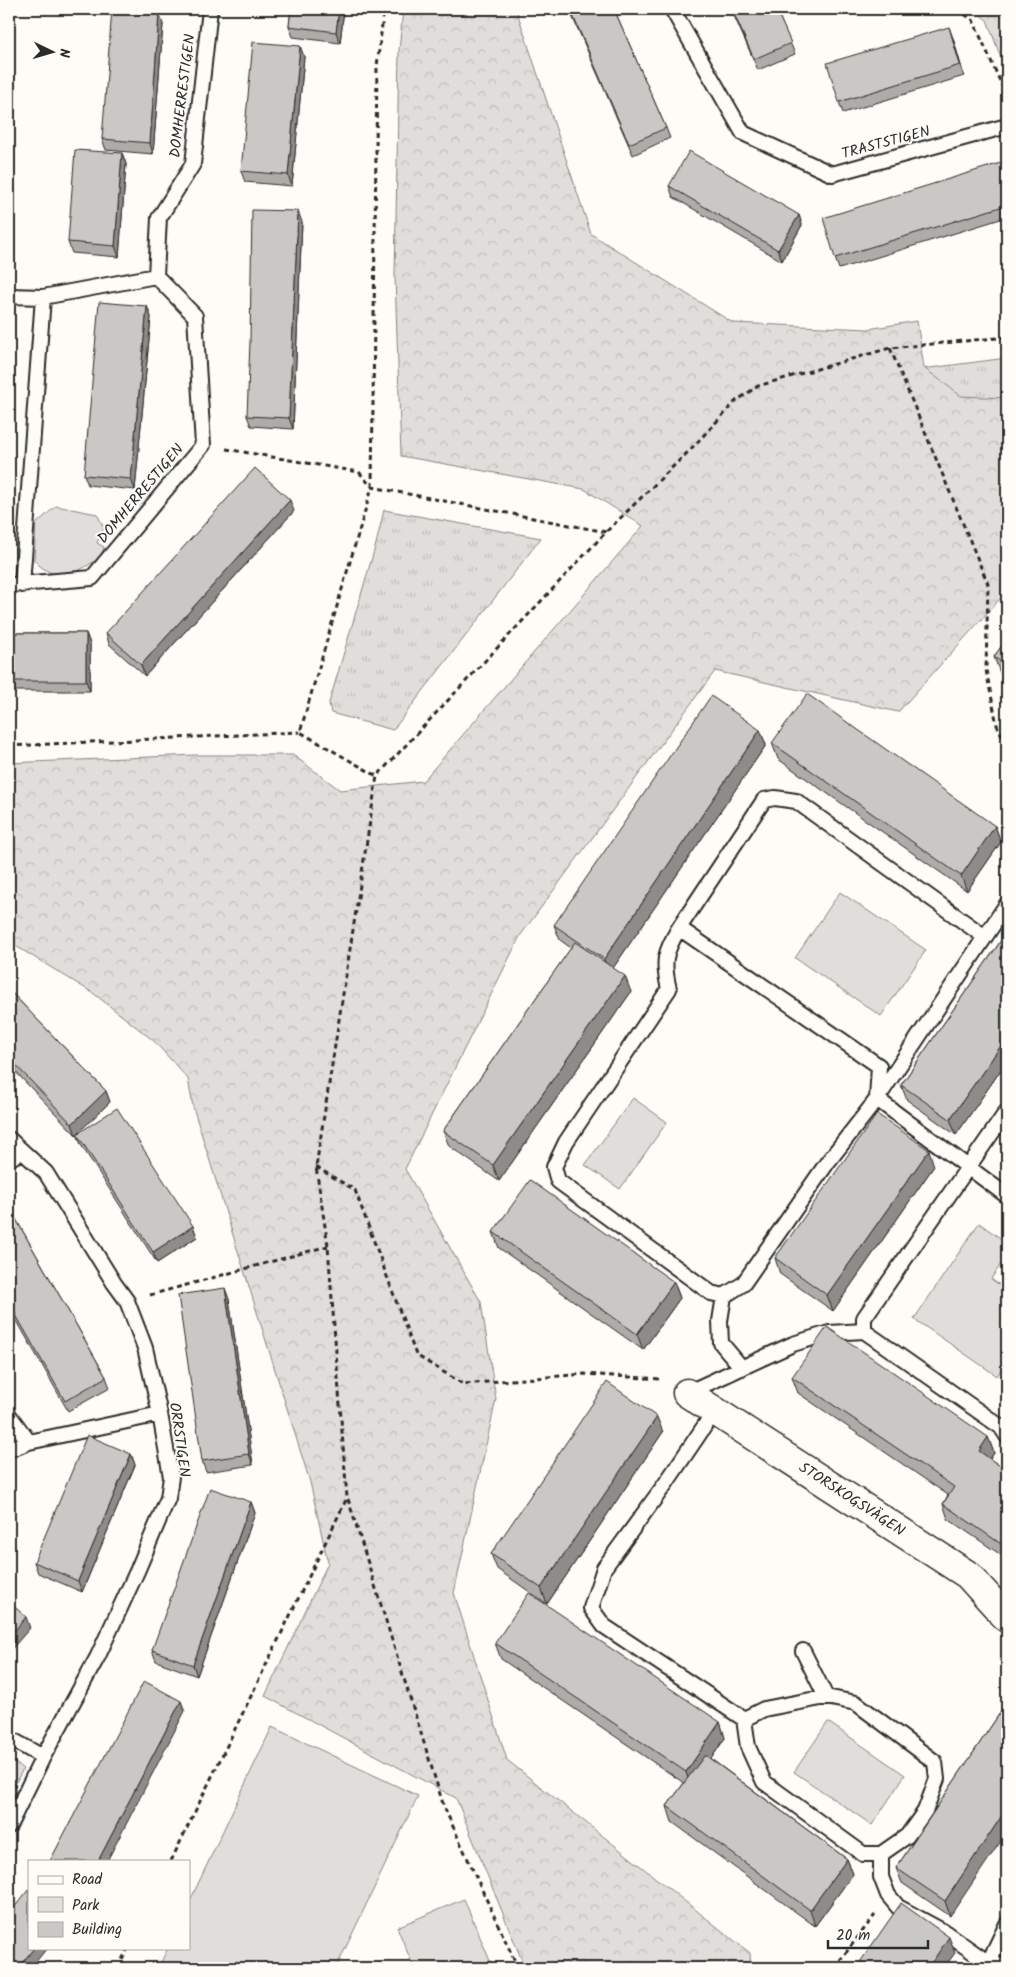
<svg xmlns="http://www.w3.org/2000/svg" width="1016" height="1977" font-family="Kalam,sans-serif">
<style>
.grass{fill:url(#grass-tufts);stroke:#858482}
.forest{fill:url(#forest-crowns);stroke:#858482}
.park{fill:#dfdeda;stroke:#858482}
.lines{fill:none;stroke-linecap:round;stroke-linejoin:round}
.service-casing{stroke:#2b2b2b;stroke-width:18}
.minor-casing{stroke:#2b2b2b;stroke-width:31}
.path{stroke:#2b2b2b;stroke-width:3;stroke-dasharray:5 4;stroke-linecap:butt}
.service{stroke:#fdfcf7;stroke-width:14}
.minor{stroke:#fdfcf7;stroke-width:28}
.wall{fill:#adaca9;stroke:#2b2b2b}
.shaded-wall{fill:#8d8c89;stroke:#2b2b2b}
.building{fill:#c9c8c4;stroke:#2b2b2b}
.labels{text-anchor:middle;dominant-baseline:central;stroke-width:4;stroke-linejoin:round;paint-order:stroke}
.street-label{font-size:15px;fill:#2b2b2b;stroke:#fdfcf7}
</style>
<defs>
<pattern id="grass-tufts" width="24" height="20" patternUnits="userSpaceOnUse" patternTransform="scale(1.25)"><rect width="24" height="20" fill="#dfdeda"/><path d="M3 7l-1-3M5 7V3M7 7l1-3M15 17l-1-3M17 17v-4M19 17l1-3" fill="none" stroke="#c0bfbb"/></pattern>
<pattern id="forest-crowns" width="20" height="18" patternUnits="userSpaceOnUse" patternTransform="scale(1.25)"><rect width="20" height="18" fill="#dfdeda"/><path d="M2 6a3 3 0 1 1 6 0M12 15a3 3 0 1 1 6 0" fill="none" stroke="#c0bfbb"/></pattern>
</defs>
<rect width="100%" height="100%" fill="#fdfcf7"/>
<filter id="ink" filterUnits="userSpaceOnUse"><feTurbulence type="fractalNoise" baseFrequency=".02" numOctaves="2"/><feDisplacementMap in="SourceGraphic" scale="10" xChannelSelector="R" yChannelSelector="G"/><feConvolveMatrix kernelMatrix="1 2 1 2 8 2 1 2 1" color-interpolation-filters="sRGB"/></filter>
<g filter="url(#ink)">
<path class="grass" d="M1007 358V398L961 397 922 369Z
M384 510 541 538 393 730 331 713 329 703 376 544Z"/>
<path class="forest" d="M403 9H516L591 234 733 323 868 329 917 321 924 368 961 396 1007 398V591L898 712 715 671 520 936 405 1169 481 1302 496 1399 454 1593 507 1760 750 1953 751 1968H525L456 1798 265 1696 328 1563 310 1482 193 1107 188 1079 154 1041 93 993 9 942V763L196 755H293L340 790 423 781 643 526 584 489 401 456 395 276 399 51Z
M972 9H1007V74L987 20Z"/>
<path class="park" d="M56 506 97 514 104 528 97 543 104 547 101 557C78 572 57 586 34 560L36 524Z
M840 892 926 950 881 1016 795 958Z
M633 1098 667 1122 620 1189 585 1165Z
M979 1223 1007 1243V1255L991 1279 1007 1290V1360L997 1376 914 1319Z
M828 1722 905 1775 872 1825 794 1772Z
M272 1727 418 1796 336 1968H158L168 1948H189V1903Z
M9 1758 23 1769 9 1796Z
M464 1899 493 1968H414L397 1927Z"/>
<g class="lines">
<defs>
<path id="service" d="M672 9 743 133 832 174 1007 126
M9 296 43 297 156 276
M9 585 92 578 203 445 195 316 156 276 159 218 193 164 210 9
M22 585 43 297
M679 928C665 952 662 961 669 989L566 1142 554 1167 558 1181 711 1293 724 1296 743 1284 827 1163 877 1099 1007 1196
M985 937 796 801 775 798 764 800 679 928 879 1066 877 1099 1007 904
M1007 1111 864 1318V1331L1001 1427 1007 1436
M9 1139 46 1173 114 1283 127 1301 145 1348 160 1414 171 1477 168 1498 138 1569 98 1656 43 1757 9 1826
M9 1159 22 1151
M724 1296 720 1321 721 1343 742 1368
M687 1393 793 1344 829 1333 864 1331
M714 1412 666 1483 604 1568 591 1608 604 1626 744 1719 748 1747 764 1782 863 1854H881L907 1836 925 1811 937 1779 935 1762 856 1703 826 1697 764 1709 744 1719
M9 1415 29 1442
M9 1450 29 1442 160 1414
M803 1651 826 1697
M9 1738 43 1757
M881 1854V1877L888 1895 898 1907 946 1933 990 1964 1007 1966
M986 1968 1007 1924"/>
<g id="minor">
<path id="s1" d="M687 1393 968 1575 1007 1618"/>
</g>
</defs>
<use href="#service" class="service-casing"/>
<use href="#minor" class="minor-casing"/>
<path class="path" d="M957 9 973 20 1007 97
M890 348 988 584 986 670 997 725 1007 746
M226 449 359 472 371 486
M372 487 377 66 384 9
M606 532 372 487 300 732 377 776 606 532 688 452 736 401 758 386 890 348 1007 337
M9 746 300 732
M316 1167 355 1190 416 1355 463 1384 584 1374 660 1379
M150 1295 328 1246
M348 1499 444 1807 518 1968
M171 1861 347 1498 328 1246 316 1167 377 776
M118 1968 128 1948
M834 1968 875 1915"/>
<use href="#service" class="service"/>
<use href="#minor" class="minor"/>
</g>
<path class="wall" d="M291 9H344L340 43 293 37 289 26Z
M569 9H614L666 128 670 138 633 155Z
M731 9H776L795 54 758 70Z
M163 24 153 154 106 150 102 139Z
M953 38 964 76 843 113 839 102Z
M300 46 304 57 292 186 245 182 241 171Z
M122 153 126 164 119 257 72 253 68 242Z
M1007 161V217L839 269 835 258Z
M669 186 799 215 802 225 782 261 673 197Z
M302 222 293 429 251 426 247 416Z
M147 306 151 317 135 490 88 485 84 475Z
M294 511 145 676 109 644 106 633Z
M9 633H86L90 644V691H9Z
M1007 638V678L1000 673 994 657Z
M760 730 766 745 613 968 631 992 499 1181 449 1146 443 1131 571 948 560 940 554 925Z
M772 743 995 826 1001 842 967 891 778 759Z
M1007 932V1061L956 1135 907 1100 901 1085Z
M9 990 106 1091 110 1102 77 1133 193 1226 197 1237 157 1263 81 1145 77 1134 76 1135 9 1065Z
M934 1166 833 1311 780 1274 775 1258Z
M9 1207 106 1377 110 1388 68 1411 9 1307Z
M493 1232 674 1282 680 1298 643 1350 499 1248Z
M229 1299 253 1465 206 1472 202 1461Z
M792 1377 988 1437 994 1453 990 1459 1007 1471V1559L948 1519 943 1504 948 1495 798 1393Z
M663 1432 547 1604 497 1569 491 1554Z
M131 1454 135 1465 82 1592 38 1573 34 1562Z
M251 1502 255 1513 197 1676 156 1661 152 1650Z
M495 1643 720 1722 725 1738 711 1759 847 1859 853 1874 815 1926 672 1822 667 1806 684 1783 501 1659Z
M1006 1704 950 1916 902 1883 896 1868Z"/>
<path class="shaded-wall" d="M9 9H10L9 29Z
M339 9H344L340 43 336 32Z
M159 13 163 24 153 154 150 143Z
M949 27 953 38 964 76 960 65Z
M300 46 304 57 292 186 288 175Z
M122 153 126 164 119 257 115 246Z
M298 211 302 222 293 429 289 418Z
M799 215 802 225 782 261 778 250Z
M147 306 151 317 135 490 131 479Z
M290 500 294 511 145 676 141 665Z
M86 633 90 644V691L86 681Z
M760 730 766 745 609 974 604 959Z
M995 826 1001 842 967 891 961 876Z
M625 976 631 992 499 1181 493 1165Z
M1007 1037V1061L956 1135 950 1119Z
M106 1091 110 1102 76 1135 72 1124Z
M929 1150 934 1166 833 1311 827 1295Z
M193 1226 197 1237 157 1263 153 1252Z
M674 1282 680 1298 643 1350 637 1334Z
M225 1288 229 1299 253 1465 249 1454Z
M657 1417 663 1432 547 1604 541 1588Z
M988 1437 994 1453 984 1467 979 1451Z
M131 1454 135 1465 82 1592 78 1581Z
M251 1502 255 1513 197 1676 193 1665Z
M26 1617 30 1628 9 1652V1637Z
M181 1701 185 1711 107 1861H98Z
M720 1722 725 1738 691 1788 686 1772Z
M1007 1808V1832L950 1916 945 1901Z
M847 1859 853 1874 815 1926 810 1910Z
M949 1937 955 1953 944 1968H928Z
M34 1948H47L31 1968H18Z"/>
<path class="building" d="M112 9 159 13 150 143 102 139Z
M291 9H339L336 32 289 26Z
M570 9H614L666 128 629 144Z
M732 9H776L791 43 754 59Z
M949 27 960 65 839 102 827 63Z
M253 42 300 46 288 175 241 171Z
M75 150 122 153 115 246 68 242Z
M689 151 799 215 778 250 669 186Z
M1007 161V205L835 258 823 218Z
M252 210 298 211 289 418 247 416 250 342Z
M99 302 147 306 131 479 84 475Z
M255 468 290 500 141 665 106 633Z
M9 633H86V681H9Z
M1007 638V666L994 657Z
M807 694 995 826 961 876 772 743Z
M711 696 760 730 604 959 554 925Z
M1007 932V1037L950 1119 901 1085Z
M575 942 625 976 493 1165 443 1131Z
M9 990 106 1091 72 1124 9 1058Z
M117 1108 193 1226 153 1252 77 1134Z
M877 1114 929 1150 827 1295 775 1258Z
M530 1180 674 1282 637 1334 493 1232Z
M9 1207 106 1377 65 1401 9 1303Z
M225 1288 249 1454 202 1461 178 1295Z
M827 1327 988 1437 979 1451 1007 1471V1548L943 1504 954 1487 792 1377Z
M607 1382 657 1417 541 1588 491 1554Z
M87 1435 131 1454 78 1581 34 1562Z
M210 1488 251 1502 193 1665 152 1650Z
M529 1593 720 1722 686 1772 495 1643Z
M9 1602 26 1617 9 1637Z
M144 1681 181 1701 98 1861H50Z
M1006 1704 1007 1705V1808L945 1901 896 1868Z
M705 1755 847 1859 810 1910 667 1806Z
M29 1889V1948H34L18 1968H9V1914Z
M901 1903 949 1937 928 1968H856Z"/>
</g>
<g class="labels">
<g class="street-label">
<text transform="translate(183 96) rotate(-83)">DOMHERRESTIGEN</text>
<text transform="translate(886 143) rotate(-15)">TRASTSTIGEN</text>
<text transform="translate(141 494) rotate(-50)">DOMHERRESTIGEN</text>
<text transform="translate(179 1440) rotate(82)">ORRSTIGEN</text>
<text stroke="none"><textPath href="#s1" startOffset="196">STORSKOGSVÄGEN</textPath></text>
</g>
</g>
<rect width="1016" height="1977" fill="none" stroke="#fdfcf7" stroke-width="30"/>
<rect x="15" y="15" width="986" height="1947" fill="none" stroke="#2b2b2b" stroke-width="2" filter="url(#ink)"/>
<rect x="28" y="1860" width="162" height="90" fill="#fdfcf7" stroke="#a9a8a5"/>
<rect x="38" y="1876" width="25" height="8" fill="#fdfcf7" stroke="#a9a8a5"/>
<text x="72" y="1884" font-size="15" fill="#2b2b2b">Road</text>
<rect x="38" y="1897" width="25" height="15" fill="#dfdeda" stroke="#a9a8a5"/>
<text x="72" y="1910" font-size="15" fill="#2b2b2b">Park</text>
<rect x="38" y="1922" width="25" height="15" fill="#c9c8c4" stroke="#a9a8a5"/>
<text x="72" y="1934" font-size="15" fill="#2b2b2b">Building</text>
<g transform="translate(52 52) rotate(95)" stroke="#fdfcf7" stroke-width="4" paint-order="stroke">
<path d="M0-4L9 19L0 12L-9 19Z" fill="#2b2b2b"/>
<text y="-8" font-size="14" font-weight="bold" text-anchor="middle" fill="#2b2b2b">N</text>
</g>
<path d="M828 1940v8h100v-8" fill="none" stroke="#2b2b2b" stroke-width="2.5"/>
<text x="836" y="1940" font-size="15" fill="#2b2b2b" stroke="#fdfcf7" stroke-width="4" paint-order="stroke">20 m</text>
</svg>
